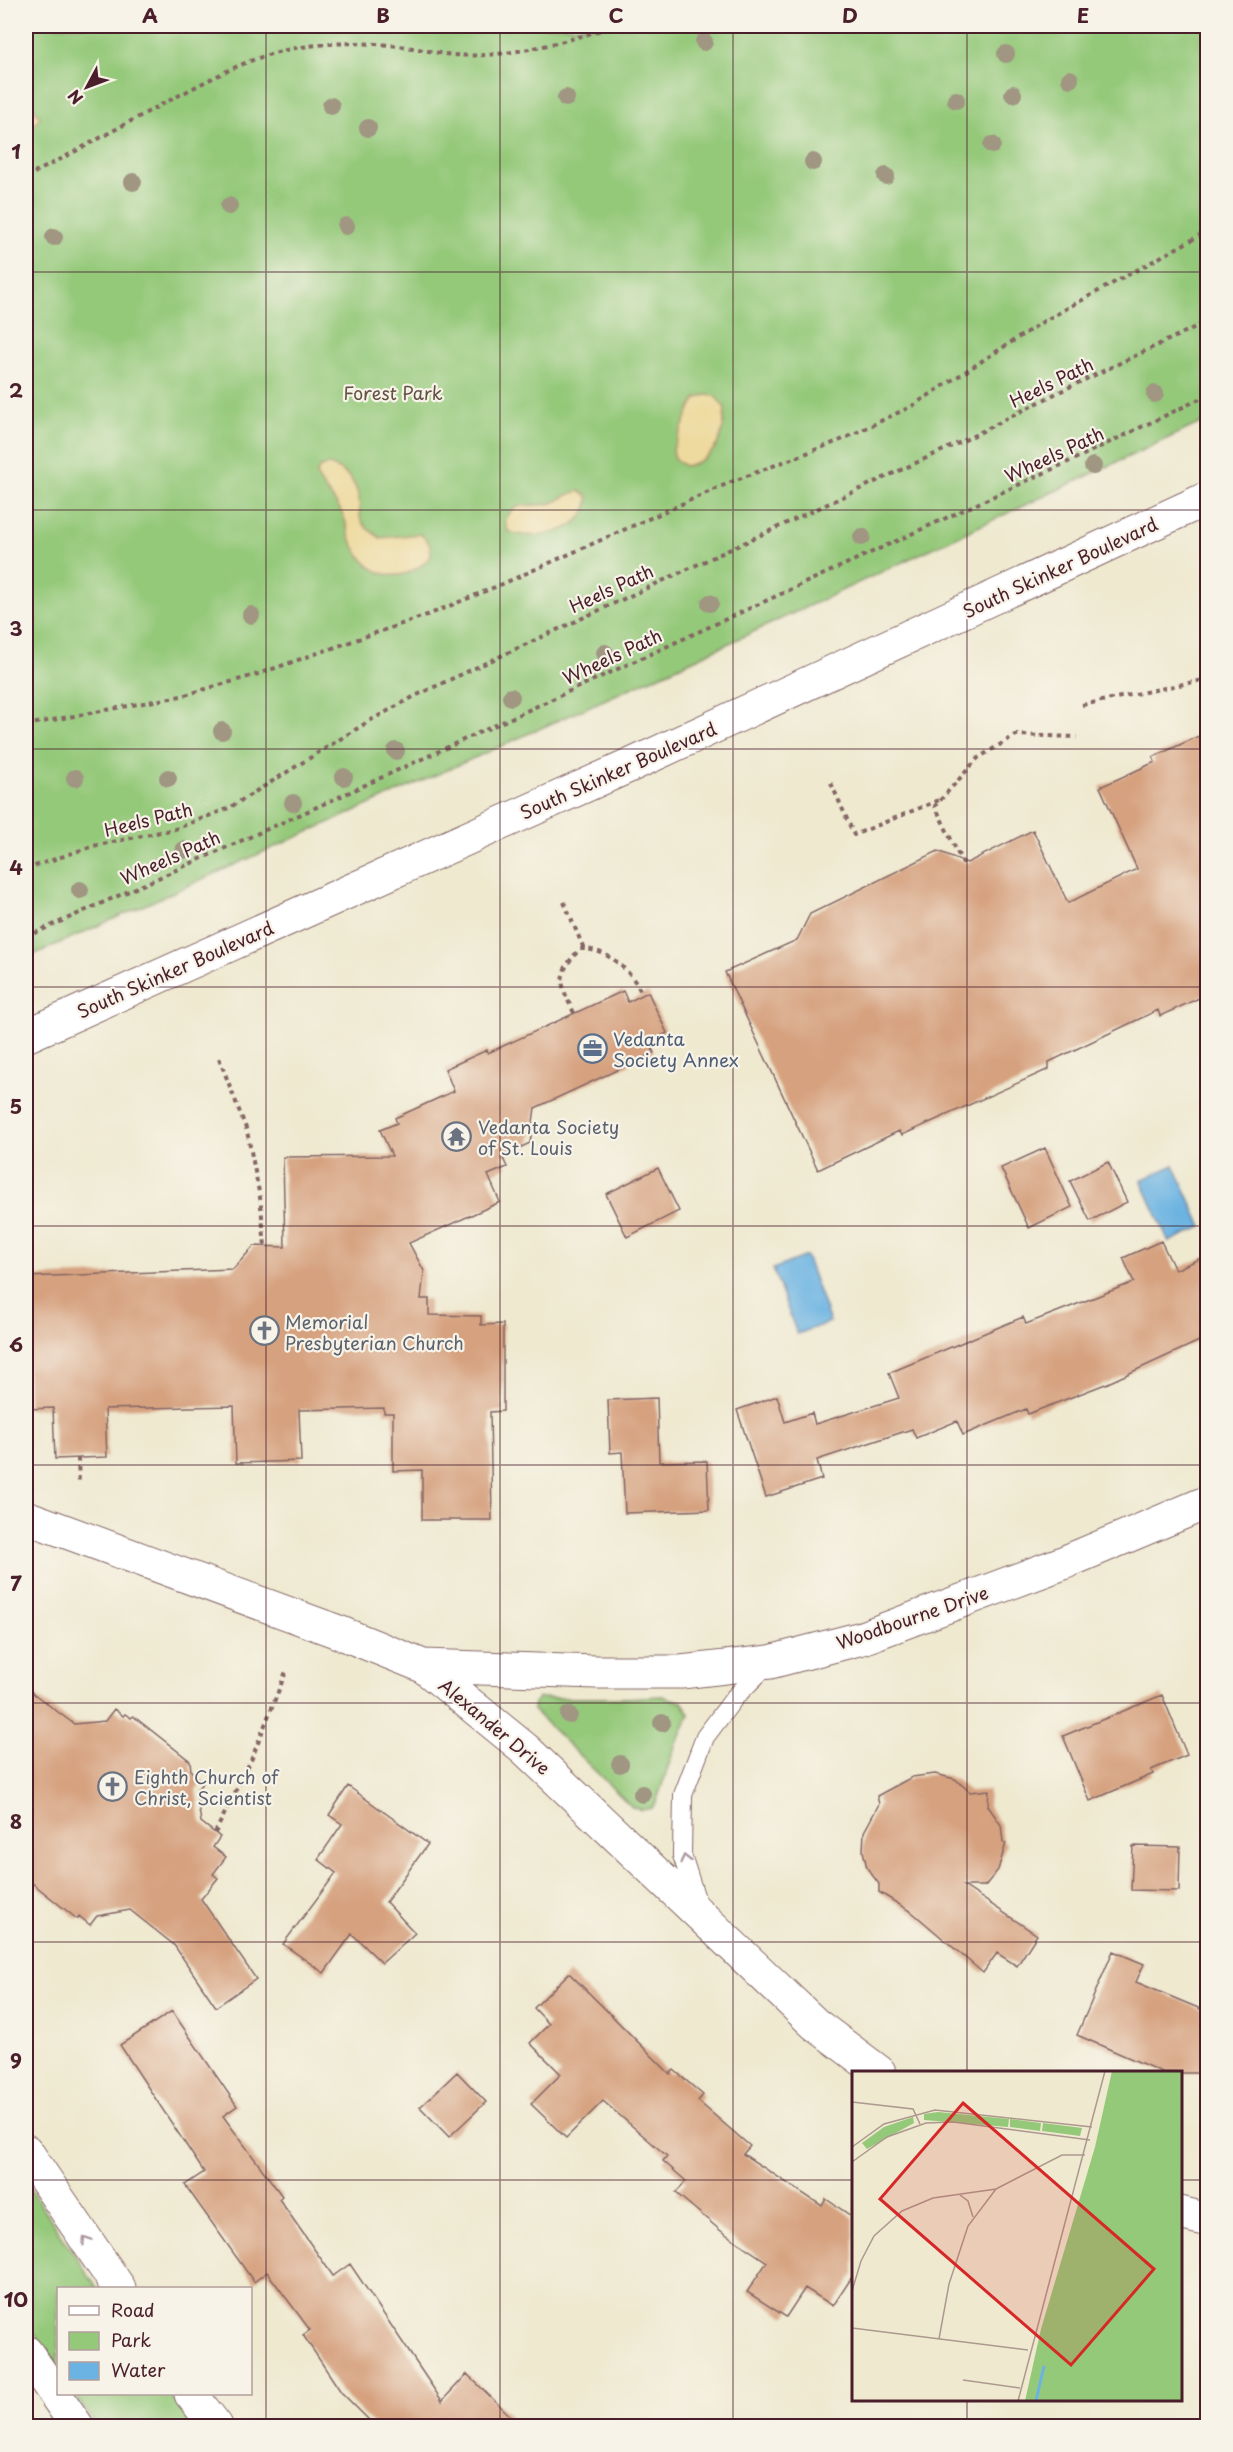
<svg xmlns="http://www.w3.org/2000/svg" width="1233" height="2452" font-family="'Playpen Sans',sans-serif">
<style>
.green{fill:#95c97a;stroke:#707452;stroke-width:1.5}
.sand{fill:#eeda9e;stroke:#9c7c64;stroke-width:1.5}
.water{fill:#6ab3e2;stroke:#5a6986;stroke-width:1.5}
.building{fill:#d6a17f}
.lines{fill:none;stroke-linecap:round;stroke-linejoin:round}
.lane-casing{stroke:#846665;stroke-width:20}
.street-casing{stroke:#846665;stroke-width:35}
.secondary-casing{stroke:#846665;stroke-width:35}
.primary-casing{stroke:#846665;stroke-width:35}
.path{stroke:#846665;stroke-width:4;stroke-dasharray:4.5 4.5;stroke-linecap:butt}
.lane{stroke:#fff;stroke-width:18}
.street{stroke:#fff;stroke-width:33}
.secondary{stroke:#fff;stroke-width:33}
.primary{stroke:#fff;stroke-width:33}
.tree{fill:#a09682}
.oneway{stroke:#ae9aa0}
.grid{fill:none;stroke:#4a1f2b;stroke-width:1.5;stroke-opacity:0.55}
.labels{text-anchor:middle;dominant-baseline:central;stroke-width:4.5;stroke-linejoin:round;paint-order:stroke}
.street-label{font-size:18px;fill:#4a1f2b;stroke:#f7f3e8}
.park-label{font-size:18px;fill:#605243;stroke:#f7f3e8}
.service-label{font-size:18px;fill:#4e5e75;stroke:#f7f3e8;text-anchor:start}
.worship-label{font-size:18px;fill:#5b616d;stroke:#f7f3e8;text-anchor:start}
.inset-river{fill:none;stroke:#6ab3e2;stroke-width:3}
.inset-road{fill:none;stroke:#ad988e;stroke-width:1.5}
.view{fill:#d62828;fill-opacity:0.15;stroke:#d62828;stroke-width:3}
.inset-edge{fill:none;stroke:#4a1f2b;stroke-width:3}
.neatline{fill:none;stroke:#4a1f2b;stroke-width:2}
.grid-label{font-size:20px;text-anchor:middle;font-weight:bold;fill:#4a1f2b}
</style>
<rect width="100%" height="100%" fill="#f7f3e8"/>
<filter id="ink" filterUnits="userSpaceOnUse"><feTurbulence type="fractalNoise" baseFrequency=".0167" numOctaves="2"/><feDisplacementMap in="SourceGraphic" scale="12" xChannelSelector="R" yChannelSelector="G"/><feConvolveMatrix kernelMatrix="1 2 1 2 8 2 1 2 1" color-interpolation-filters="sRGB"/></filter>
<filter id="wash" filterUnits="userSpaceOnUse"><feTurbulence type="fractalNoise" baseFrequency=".008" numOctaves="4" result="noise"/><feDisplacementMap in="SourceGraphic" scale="24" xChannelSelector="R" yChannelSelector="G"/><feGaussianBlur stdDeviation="1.35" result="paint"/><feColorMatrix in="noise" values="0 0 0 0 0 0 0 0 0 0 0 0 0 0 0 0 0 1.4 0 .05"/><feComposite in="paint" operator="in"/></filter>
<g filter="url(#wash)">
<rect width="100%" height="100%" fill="#efe9d0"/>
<path class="green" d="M26 26H1207V420L680 666 26 958Z
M662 1696 682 1702 690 1714 676 1743 657 1800 652 1808 642 1810 632 1807 533 1710 534 1703 539 1698H628Z
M26 2183 97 2288H58V2370L26 2321Z
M74 2394H169L192 2426H97Z"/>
<path class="sand" d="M26 106 33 107 40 117 33 127 26 131Z
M706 395 715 396 725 408C724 437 717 459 685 466L675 460 673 449 690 409 697 398Z
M329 465C345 470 356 481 359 499 361 509 357 517 365 526 369 531 376 534 380 538L420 534C429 541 431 545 431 556 402 588 368 578 351 540 347 532 347 522 342 513 335 499 323 489 316 475L320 467Z
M579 491 588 496C591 531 533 543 508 531L505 521C516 497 532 509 552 503 562 499 568 493 579 491Z"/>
<path class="water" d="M1174 1165 1202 1227 1169 1242 1141 1180Z
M806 1256 830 1322 797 1334 773 1269Z"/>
<g id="blocks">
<path class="building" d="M1208 732V994L1160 1016 1158 1010 1049 1062V1069L902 1135 899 1131 818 1170 725 972 797 940 810 914 938 851 967 863 1033 830 1068 903 1137 869 1100 787 1155 762 1153 757Z
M623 991 628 1002 648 992 667 1033 649 1042 654 1053 535 1108 530 1143 502 1156 507 1167 488 1175 500 1202 409 1243 424 1271 421 1299H429V1315L481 1316V1325L503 1324V1411L490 1412 492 1520H422V1470L393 1471V1413H384V1408L299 1410 301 1461 236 1463 234 1406 105 1409 107 1457 55 1459 53 1408 28 1409 26 1277 233 1269 254 1246 285 1247 283 1157 392 1156 380 1130 397 1123 395 1118 454 1091 445 1069 487 1050 488 1053Z
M1045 1148 1072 1207 1029 1228 1001 1168Z
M1108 1162 1127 1202 1090 1221 1070 1181Z
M658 1168 679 1211 627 1237 606 1194Z
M1161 1241 1175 1270 1208 1255V1337L1108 1383 1028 1414 1026 1409 963 1435 957 1421 916 1438 912 1429 817 1460 822 1479 766 1497 737 1410 777 1396 785 1422 812 1413 815 1424 899 1398 889 1373 1023 1317 1026 1324 1134 1282 1123 1258Z
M657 1398 659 1462 707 1461 709 1510 625 1513 622 1452 610 1453 608 1400Z
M26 1688 74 1724 105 1721 114 1709 123 1716 125 1714 131 1718 133 1716 190 1761 191 1771 203 1783 196 1790 201 1822 220 1837 213 1847 226 1857 213 1874 218 1878 201 1899 256 1979 216 2007 174 1945 130 1910 97 1916 90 1925 79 1916 77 1919 26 1878Z
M1162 1695 1187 1755 1151 1770 1153 1774 1090 1801 1063 1736Z
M935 1774 955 1779 970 1792 989 1790 988 1806 1001 1825 1003 1842 1006 1843 998 1870 985 1886H964L1037 1935 1017 1966 997 1953 983 1973 913 1913 879 1892V1884L867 1868 863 1851 864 1832 879 1804 877 1796 912 1777Z
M348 1786 428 1844 386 1902 415 1933 382 1963 352 1934 324 1973 283 1944 336 1873 318 1859 342 1824 329 1815Z
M1133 1846 1180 1847 1179 1891 1131 1890Z
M1113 1951 1144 1964 1136 1982 1208 2012V2073H1164L1077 2035Z
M569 1973 670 2074 674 2070 703 2095 698 2101 750 2146 743 2154 822 2206 826 2199 854 2218V2274L833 2306 805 2288 786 2317 747 2292 767 2262 721 2231 676 2193 686 2181 663 2161 667 2156 603 2101 566 2138 531 2104 561 2074 530 2043 549 2024 534 2008Z
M172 2011 237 2106 223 2116 282 2196 279 2199 333 2276 350 2264 442 2401 467 2374 522 2427H376L341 2392 303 2335 310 2330 267 2272 254 2282 185 2185 204 2172 120 2045Z
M457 2072 486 2102 449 2137 420 2107Z"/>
</g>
</g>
<g filter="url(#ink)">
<use href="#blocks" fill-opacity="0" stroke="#846665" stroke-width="1.5"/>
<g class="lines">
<defs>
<path id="lane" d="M699 1908 682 1855 683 1795 705 1737 735 1697 769 1663"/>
<path id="street" d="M26 1517 341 1633 423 1666 525 1749 815 2024 879 2072
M423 1666 596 1672H681L770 1662 862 1638 1063 1563 1208 1502
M1180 2213 1208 2220"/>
<path id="secondary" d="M26 2151 119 2288
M26 2352 77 2426
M191 2394 216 2426"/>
<path id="primary" d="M26 1036 629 766 1208 498"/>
</defs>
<use href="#lane" class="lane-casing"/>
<use href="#street" class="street-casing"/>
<use href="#secondary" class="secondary-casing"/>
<use href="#primary" class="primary-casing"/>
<path class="path" d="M26 177C76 152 124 124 174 98 211 79 249 57 291 49 326 42 364 42 399 46 417 48 435 53 453 55 503 59 566 42 613 26
M1082 705 1208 679
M26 725 181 696 255 675 430 614 500 585 731 482 841 440 912 406 1044 321 1208 231
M831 783 854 835 939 800
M963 864 935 806 978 758 1016 735 1077 737
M26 869 93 846 175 829 229 808 371 720 417 695 963 441 1057 393 1208 321
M564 902 584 949
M26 937 337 798 1081 456 1208 395
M574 1013C560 984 555 975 580 949 606 948 630 969 641 992
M219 1058 247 1131 260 1197 265 1246
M78 1458 79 1485
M215 1833 252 1758 287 1669"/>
<use href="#lane" class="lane"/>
<use href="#street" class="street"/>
<use href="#secondary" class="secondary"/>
<use href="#primary" class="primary"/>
</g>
<g class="tree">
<circle cx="704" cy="42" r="9"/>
<circle cx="1006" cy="54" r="9"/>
<circle cx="1070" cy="79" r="9"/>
<circle cx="1013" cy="94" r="9"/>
<circle cx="566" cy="98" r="9"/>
<circle cx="956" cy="100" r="9"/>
<circle cx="331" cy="106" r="9"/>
<circle cx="368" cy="128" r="9"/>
<circle cx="992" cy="145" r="9"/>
<circle cx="813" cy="162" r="9"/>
<circle cx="886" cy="176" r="9"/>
<circle cx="133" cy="182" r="9"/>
<circle cx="229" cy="206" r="9"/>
<circle cx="346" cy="226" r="9"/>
<circle cx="54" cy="237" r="9"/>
<circle cx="1155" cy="394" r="9"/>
<circle cx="1093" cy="466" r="9"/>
<circle cx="862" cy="537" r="9"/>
<circle cx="710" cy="603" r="9"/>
<circle cx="251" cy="615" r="9"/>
<circle cx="605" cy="653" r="9"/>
<circle cx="511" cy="697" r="9"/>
<circle cx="222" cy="731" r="9"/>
<circle cx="396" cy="751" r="9"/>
<circle cx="344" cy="777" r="9"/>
<circle cx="75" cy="778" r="9"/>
<circle cx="168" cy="778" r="9"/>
<circle cx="293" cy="803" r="9"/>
<circle cx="184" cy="850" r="9"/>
<circle cx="80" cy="890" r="9"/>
<circle cx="569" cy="1715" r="9"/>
<circle cx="662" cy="1723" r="9"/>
<circle cx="620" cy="1764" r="9"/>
<circle cx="642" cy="1794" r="9"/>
</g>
<defs><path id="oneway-chevron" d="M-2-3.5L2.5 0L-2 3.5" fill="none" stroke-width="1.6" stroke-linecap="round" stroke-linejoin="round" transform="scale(1.5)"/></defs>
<g class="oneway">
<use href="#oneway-chevron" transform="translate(685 1859) rotate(-103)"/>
<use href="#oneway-chevron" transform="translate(86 2240) rotate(-124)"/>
</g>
</g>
<path class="grid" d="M266 26V2426M500 26V2426M733 26V2426M967 26V2072M26 272H1208M26 510H1208M26 749H1208M26 987H1208M26 1226H1208M26 1465H1208M26 1703H1208M26 1942H1208M26 2180H854M1180 2180H1208M967 2400V2426"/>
<defs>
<symbol id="office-ring" viewBox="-11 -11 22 22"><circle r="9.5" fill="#f7f3e8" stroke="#5c6f8a" stroke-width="1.5"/><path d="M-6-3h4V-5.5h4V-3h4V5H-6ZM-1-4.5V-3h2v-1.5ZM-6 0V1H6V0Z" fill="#5c6f8a"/></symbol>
<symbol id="temple-ring" viewBox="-11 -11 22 22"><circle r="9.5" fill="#f7f3e8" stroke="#6b7280" stroke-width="1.5"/><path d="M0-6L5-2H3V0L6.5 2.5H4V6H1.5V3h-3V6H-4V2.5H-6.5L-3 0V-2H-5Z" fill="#6b7280"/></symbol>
<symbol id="church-ring" viewBox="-11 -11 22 22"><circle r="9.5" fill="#f7f3e8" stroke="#6b7280" stroke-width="1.5"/><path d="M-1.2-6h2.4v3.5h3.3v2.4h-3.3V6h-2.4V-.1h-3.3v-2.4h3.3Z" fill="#6b7280"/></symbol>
</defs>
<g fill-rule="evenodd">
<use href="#office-ring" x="576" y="1032" width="33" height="33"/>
<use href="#temple-ring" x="440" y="1120" width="33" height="33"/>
<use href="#church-ring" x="248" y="1314" width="33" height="33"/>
<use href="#church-ring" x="96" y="1770" width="33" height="33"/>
</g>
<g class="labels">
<g class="street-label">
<text transform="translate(1051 382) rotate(-26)">Heels Path</text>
<text transform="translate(1054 454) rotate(-25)">Wheels Path</text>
<text transform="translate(1060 567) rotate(-25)">South Skinker Boulevard</text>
<text transform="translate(611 588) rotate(-25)">Heels Path</text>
<text transform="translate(612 656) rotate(-25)">Wheels Path</text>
<text transform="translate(618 770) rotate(-24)">South Skinker Boulevard</text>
<text transform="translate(148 819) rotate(-14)">Heels Path</text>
<text transform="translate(170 857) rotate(-24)">Wheels Path</text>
<text transform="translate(175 969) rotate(-24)">South Skinker Boulevard</text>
<text transform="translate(912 1617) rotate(-19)">Woodbourne Drive</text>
<text transform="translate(495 1726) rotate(40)">Alexander Drive</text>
</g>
<g class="park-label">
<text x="393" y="392">Forest Park</text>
</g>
<g class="service-label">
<text x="613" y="1038">Vedanta<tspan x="613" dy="21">Society Annex</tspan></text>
</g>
<g class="worship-label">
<text x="478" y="1126">Vedanta Society<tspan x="478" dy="21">of St. Louis</tspan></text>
<text x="285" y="1321">Memorial<tspan x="285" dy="21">Presbyterian Church</tspan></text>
<text x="134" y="1776">Eighth Church of<tspan x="134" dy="21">Christ, Scientist</tspan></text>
</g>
</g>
<g transform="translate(852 2071)">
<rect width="330" height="330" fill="#efe9d0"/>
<path d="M260 0H330V330H173L189 258 243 76ZM86 41 157 48 156 56 72 49V43ZM61 46 62 52 15 78 10 72 32 56ZM158 48 189 52 188 60 158 56ZM191 52 230 57 228 65 190 60Z" fill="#95c97a"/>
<path class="inset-river" d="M184 330 192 295"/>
<path class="inset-road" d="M0 31 61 38 68 53M0 76 32 53 83 39 240 56M0 91 35 66 74 52 101 51 238 69M108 124 116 130 121 146M0 220 9 190 22 165 50 140 81 127 144 118 210 84H233M0 257 176 279M87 268 97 213 116 155 144 118M111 309 168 317M166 330 253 0"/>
<path class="view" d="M111 32 302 198 219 294 28 128Z"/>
<rect width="330" height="330" class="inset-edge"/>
</g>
<rect width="1233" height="2452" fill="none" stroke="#f7f3e8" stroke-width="66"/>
<rect x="57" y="2287" width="195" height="108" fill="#f7f3e8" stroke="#b29e9c" stroke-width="1.5"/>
<rect x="69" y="2306" width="30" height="9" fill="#ffffff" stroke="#b29e9c" stroke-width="1.5"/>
<text x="111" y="2317" font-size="18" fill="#4a1f2b">Road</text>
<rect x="69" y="2332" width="30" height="18" fill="#95c97a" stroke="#b29e9c" stroke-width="1.5"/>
<text x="111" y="2347" font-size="18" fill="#4a1f2b">Park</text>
<rect x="69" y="2362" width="30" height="18" fill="#6ab3e2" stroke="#b29e9c" stroke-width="1.5"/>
<text x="111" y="2377" font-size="18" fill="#4a1f2b">Water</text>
<g transform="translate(87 87) rotate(229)" stroke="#f7f3e8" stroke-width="4.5" paint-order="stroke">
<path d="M0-4.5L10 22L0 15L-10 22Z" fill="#4a1f2b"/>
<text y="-9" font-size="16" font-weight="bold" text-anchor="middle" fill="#4a1f2b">N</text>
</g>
<rect x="33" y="33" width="1167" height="2386" class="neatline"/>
<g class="grid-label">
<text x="150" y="23">A</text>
<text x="383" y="23">B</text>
<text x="616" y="23">C</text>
<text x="850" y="23">D</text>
<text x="1083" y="23">E</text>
<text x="16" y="159">1</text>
<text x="16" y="398">2</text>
<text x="16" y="636">3</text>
<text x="16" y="875">4</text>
<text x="16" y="1114">5</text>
<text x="16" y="1352">6</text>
<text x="16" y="1591">7</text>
<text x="16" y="1829">8</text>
<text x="16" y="2068">9</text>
<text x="16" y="2307">10</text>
</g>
</svg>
